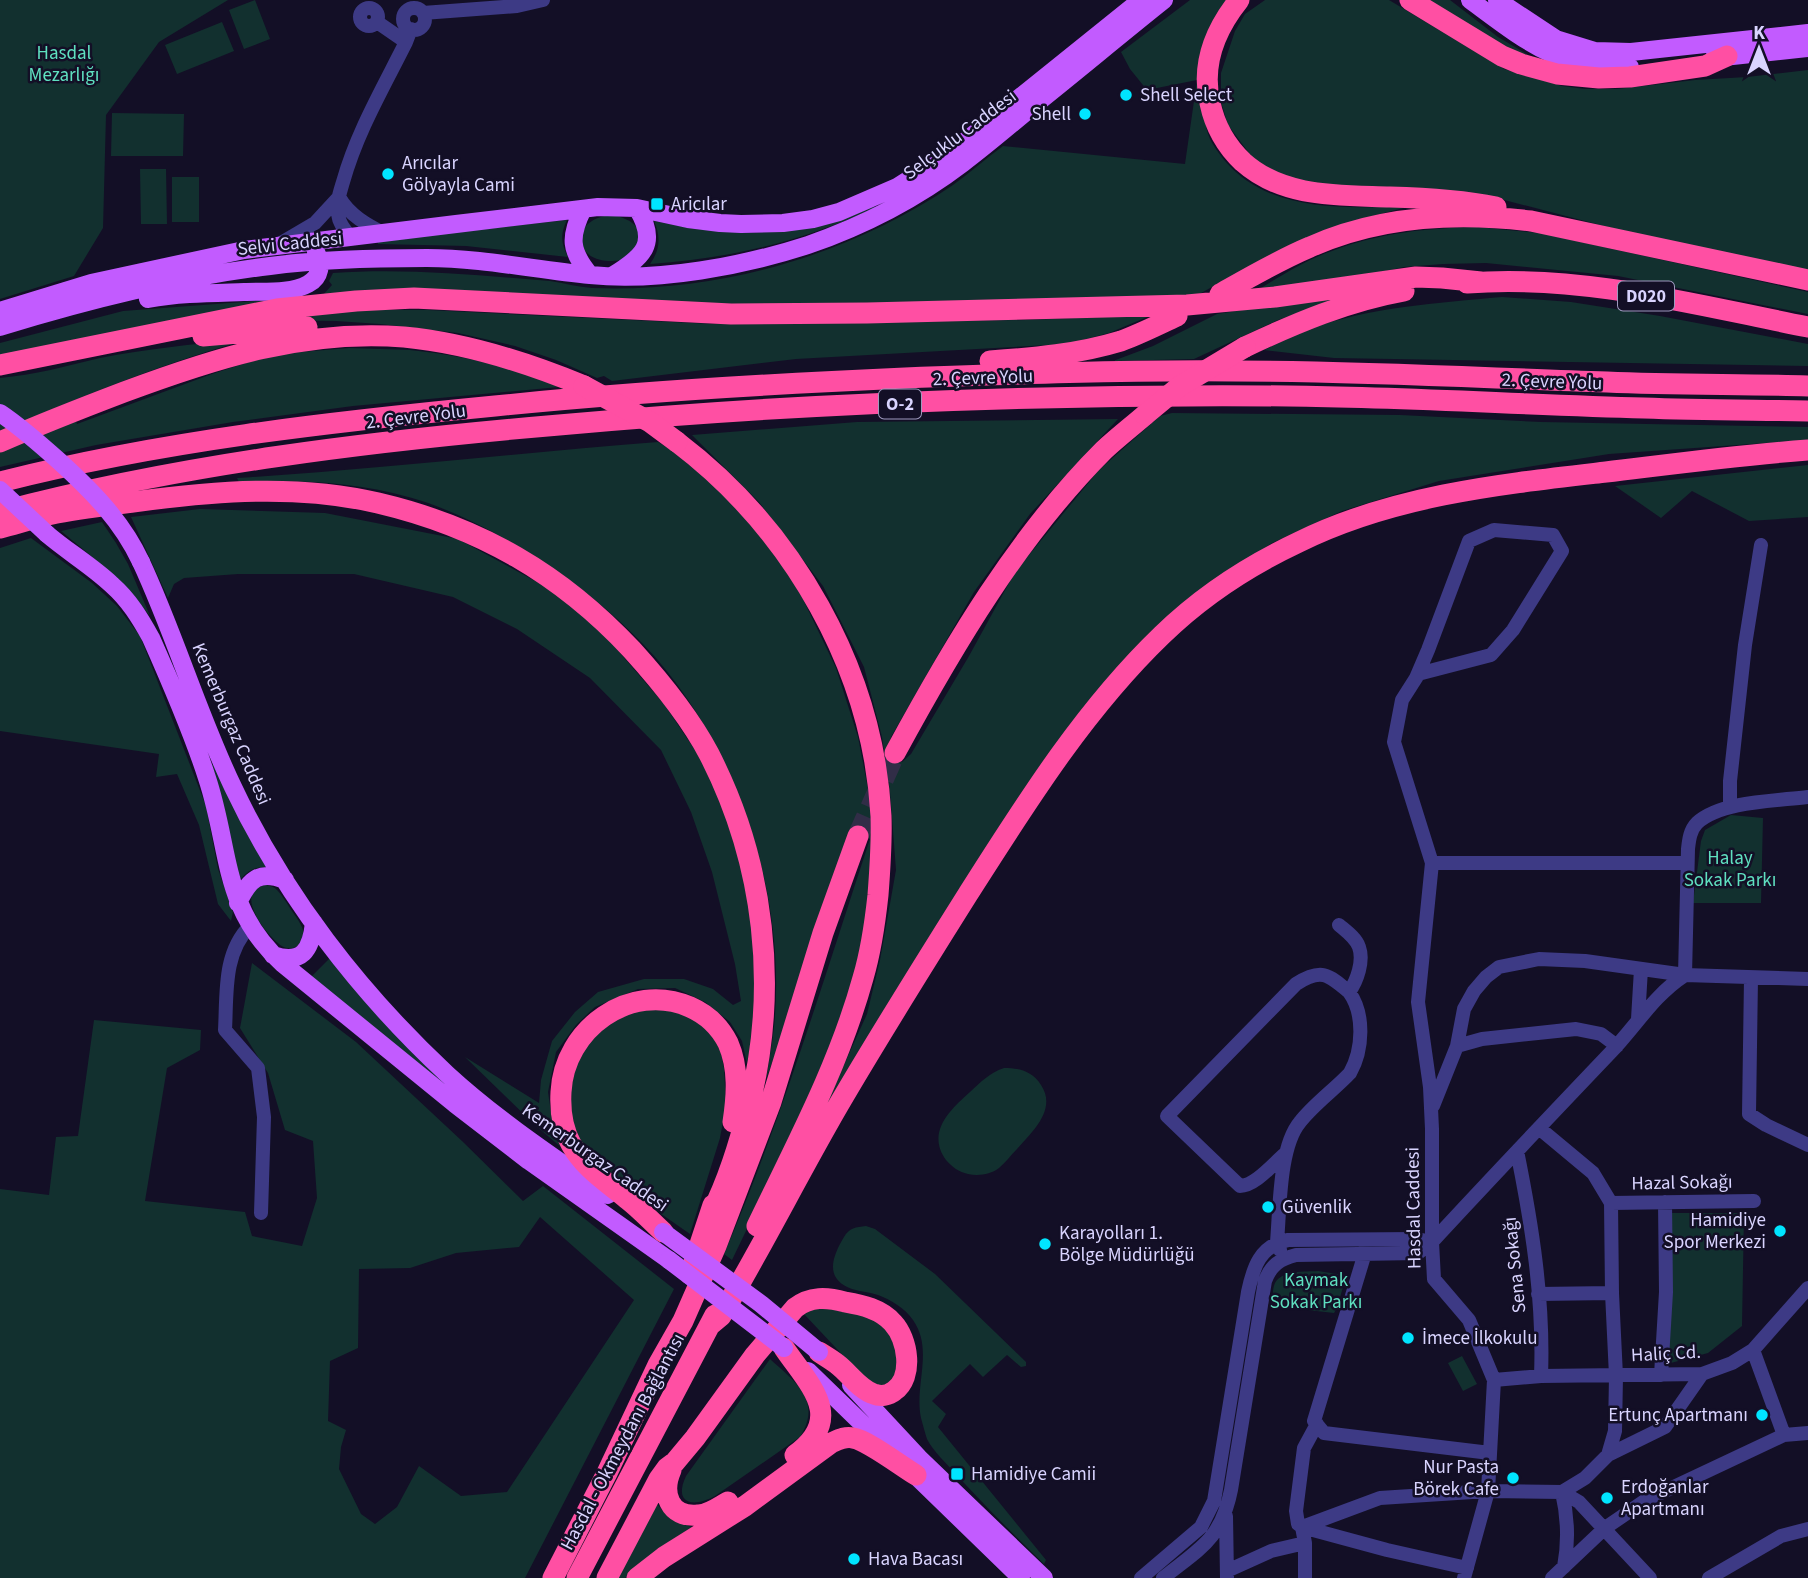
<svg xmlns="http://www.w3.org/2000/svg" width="1808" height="1578" font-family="'Source Sans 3',sans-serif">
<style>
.green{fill:#12302f;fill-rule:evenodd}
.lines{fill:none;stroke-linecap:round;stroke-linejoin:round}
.highway-tunnel{stroke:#312d47;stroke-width:21;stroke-dasharray:21 10;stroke-linecap:butt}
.minor{stroke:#3d3a85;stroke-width:14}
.major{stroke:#c25bff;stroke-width:18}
.highway{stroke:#ff4fa3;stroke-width:21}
.major-bridge{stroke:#c25bff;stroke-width:18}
.highway-bridge{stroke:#ff4fa3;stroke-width:21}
.poi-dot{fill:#00e5ff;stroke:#130f26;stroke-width:2.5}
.labels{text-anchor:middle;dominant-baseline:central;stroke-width:5;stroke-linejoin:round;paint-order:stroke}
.shield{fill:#130f26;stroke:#9e99be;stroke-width:2}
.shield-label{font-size:18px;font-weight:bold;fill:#d9d4ff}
.park-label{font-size:19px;fill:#5fe0c0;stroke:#130f26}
.poi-label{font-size:19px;fill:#d9d4ff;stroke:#130f26;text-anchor:start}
.street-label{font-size:19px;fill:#d9d4ff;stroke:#130f26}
</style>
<rect width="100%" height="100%" fill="#130f26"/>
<path class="green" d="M0 0H228L159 42 106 115 103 228 74 276 0 299Z
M255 0 270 39 244 49 229 10Z
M1190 0H1234L1228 7C1222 35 1217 63 1212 91 1210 101 1206 113 1206 123 1206 137 1217 151 1225 161 1271 214 1347 208 1411 206L1357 220 1246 268 1194 297 873 309 411 292 0 355V343L123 311 322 296 332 285 329 281 333 273C405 268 478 275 550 281 564 283 578 287 592 288 718 293 848 256 953 185 970 173 986 158 1003 146L1185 164 1197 80 1147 90 1130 69 1121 52Z
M1265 0H1389L1504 69 1562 86 1585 89H1617L1695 80 1747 77 1808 70V271L1623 231 1493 197 1320 187 1291 180 1255 161 1228 125 1221 102V73L1235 31 1245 14Z
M1420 0H1450L1498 37 1547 66 1526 60Z
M222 22 234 51 177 74 165 45Z
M112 113 184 114 183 156H111Z
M140 169H166L167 224H141Z
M172 177H199V222H172Z
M874 206 875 208C800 242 732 258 650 264 660 250 661 237 654 221L695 229 751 233 787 230Z
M609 215C621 216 632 220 639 230L638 247C634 251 630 255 625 258 620 261 614 261 608 261 573 259 570 221 609 215Z
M567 220C560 234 561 244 568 257L466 246 378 244V241Z
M1477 227 1540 233 1808 292V314L1618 276 1486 263 1443 264 1404 267 1349 279 1255 292C1279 277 1305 260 1332 251 1378 233 1428 228 1477 227Z
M1360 291 1278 320 1194 359 1113 361 1153 346 1217 314Z
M1502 297 1571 302 1660 316 1808 344V366L1334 358 1264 350C1279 343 1294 335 1309 329 1371 307 1437 303 1502 297Z
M360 310H428L713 324 1026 320 1152 315 1109 333 1067 344 796 359 612 381 604 376 597 378 556 360 515 346 458 333 380 324 336 321 262 320Z
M239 340V342C157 366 78 397 0 432V378C34 375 67 366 100 358 146 349 193 344 239 340Z
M349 348C370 349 390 349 410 350 461 355 513 367 559 387L353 406 233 422 96 445 0 467V450L75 419 77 424 212 374 252 361 289 353Z
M1172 413 1400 415 1541 422 1808 427V440L1609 454 1439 481 1342 511 1272 543 1201 591 1137 649 813 1133 867 1014 880 960 896 870 890 792 882 737 864 667 823 586 759 502 692 435 857 422 1118 419 1030 514 974 592 891 737 888 756 902 762 911 754 969 656 1015 572 1099 470 1160 416Z
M658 442 689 461 727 494 789 570 836 668 858 737 869 794 874 827 866 941 833 1050 732 1260 724 1254C782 1119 824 978 870 839L853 831 793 1007 766 1079C769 1062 772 1044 774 1027 787 900 740 755 656 658 626 624 591 595 553 569 513 541 458 511 412 498 353 481 299 480 239 482L237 478C378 469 518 453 658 442Z
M1808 465V517L1749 521 1692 491 1661 518 1615 486Z
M200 509 325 513 458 539 548 588 602 632 664 704 711 774 732 830 750 899 756 966 755 1018 747 1064 742 1041 730 1022 705 1002 675 988 638 989 595 1007 576 1025 556 1052 548 1092 553 1126 568 1153 536 1126 465 1057 539 1103 541 1080 552 1041 575 1012 598 992 644 979H684L713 989 733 1005 741 1001 735 964 712 872 691 812 661 750 590 678 517 629 453 597 354 574H238L184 578 174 584 168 598 131 517Z
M102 522 116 543 128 564 150 616 133 595 114 575 61 531Z
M31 538 92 583 117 606 140 636 206 806 218 869 233 912 231 921 218 904 199 825 177 774 156 777 159 754 0 731V548Z
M214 764 267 867C254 866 247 872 238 882L210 766Z
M1731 815 1763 818 1761 903H1693L1701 841 1705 830Z
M267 885C272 887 273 886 277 890 282 895 286 902 290 908 296 918 313 935 297 946 294 948 291 949 287 948 274 947 227 889 267 885Z
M330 958 469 1106 311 977Z
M252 963 356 1042 462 1141 523 1201 543 1186 674 1289 525 1578H0V1189L49 1195 56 1137 78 1136 94 1020 201 1030 200 1050 167 1068 145 1201 245 1212 252 1236 302 1246 317 1198 313 1141 285 1130 268 1073 240 1028ZM540 1217 634 1300 507 1492 461 1496 419 1466 397 1507 375 1524 361 1514 339 1469 341 1447 346 1430 328 1421 330 1361 358 1348 359 1269 410 1268 456 1253 519 1247Z
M644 1006 688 1013 714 1037 720 1048 724 1068 726 1105 720 1138 690 1234 608 1177 580 1151 567 1112 576 1055 606 1022Z
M1004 1068C1019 1068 1032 1071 1041 1085 1057 1109 1033 1131 1017 1149 1011 1155 1005 1163 999 1168 990 1175 978 1176 968 1174 959 1172 952 1167 946 1160 926 1132 950 1110 970 1092 981 1082 989 1073 1004 1068Z
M1670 1213H1744L1742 1326 1708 1353 1667 1364Z
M866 1226 875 1229 935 1274 1026 1362V1366L1021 1367 1007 1355 983 1377 970 1364 932 1401 946 1414 938 1427 1046 1560 1044 1564C1013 1534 983 1504 954 1472 945 1462 933 1451 927 1439 925 1433 923 1425 921 1418 914 1385 934 1350 913 1320 905 1308 891 1300 878 1295 870 1292 861 1292 852 1289 824 1279 832 1257 844 1237 849 1228 856 1227 866 1226Z
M1318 1271 1344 1275 1345 1280 1337 1308 1334 1313 1272 1306C1273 1299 1272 1289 1275 1283 1282 1270 1305 1272 1318 1271Z
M827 1308C841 1311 864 1313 875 1319 885 1324 893 1334 896 1344 900 1356 900 1383 883 1385 878 1386 872 1383 867 1381L804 1314 811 1310Z
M1462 1356 1477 1384 1463 1391 1448 1363Z
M770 1359C795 1382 823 1400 800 1437L715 1496C693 1508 673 1504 686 1476Z
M657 1504C669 1518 674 1522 692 1527L670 1541 625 1578H617Z"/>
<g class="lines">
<path class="highway-tunnel" d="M858 836 895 753"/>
<path class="minor" d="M360 17a9 9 0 1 1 18 0a9 9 0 1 1-18 0Z
M403 19a11 11 0 1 1 22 0a11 11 0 1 1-22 0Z
M423 13 517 6 543 0
M377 22 406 42
M339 197C349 215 367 225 385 234
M351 237C345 231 339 223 338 214 336 203 340 192 343 182 357 132 383 88 406 42L411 29
M281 243 315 223 339 197
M1416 678 1418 674 1491 655 1513 630 1562 551 1553 535 1494 530 1469 541 1428 650 1416 678 1402 700 1394 742 1432 863 1418 1002 1430 1087 1432 1129V1242L1434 1279 1469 1320 1494 1380 1488 1491 1464 1578
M1730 807V781L1745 645 1761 545
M1432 863H1687
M250 926C223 953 227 994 225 1030L258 1068 264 1117 261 1213
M1685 975 1688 849C1689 840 1690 830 1697 823 1721 801 1776 801 1808 797
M1751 978 1749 1114 1766 1125 1808 1145
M1638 1019 1641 969
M1457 1046 1482 1039 1576 1029 1601 1034 1617 1046
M1433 1106 1457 1046 1464 1009 1474 991 1486 977 1499 967 1539 959 1585 961 1685 975 1808 979
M1539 1128 1593 1173 1611 1203 1612 1293 1616 1376 1615 1431 1608 1455 1585 1478 1562 1492C1568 1518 1569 1541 1564 1567
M1517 1151C1532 1225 1544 1300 1541 1376
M1285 1154C1273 1164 1255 1186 1240 1186L1167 1116 1296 984C1321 968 1328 974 1349 992
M1611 1203 1754 1201
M1366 1245 1365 1253 1314 1421 1324 1433 1490 1453
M1280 1250 1277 1242C1280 1208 1279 1147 1300 1122 1314 1104 1334 1090 1350 1073 1363 1050 1365 1014 1349 992 1357 981 1364 961 1359 947 1356 938 1346 931 1339 925
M1538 1294 1612 1293
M1753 1350 1784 1435
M1661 1375 1666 1292 1665 1202
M1494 1380 1541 1376 1702 1374 1732 1363 1753 1350 1808 1288
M1317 1424 1304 1448 1296 1511 1298 1524 1302 1527 1387 1550 1467 1568
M1608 1455 1665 1427 1702 1374
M1226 1516 1227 1577
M1227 1571 1271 1551 1305 1543
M1141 1578 1201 1527 1214 1501 1248 1292C1253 1268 1260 1245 1288 1240L1415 1239 1432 1242
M1163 1578C1200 1548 1221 1540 1231 1490L1265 1281C1271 1265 1280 1259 1296 1255L1418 1253 1432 1242C1491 1178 1551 1115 1611 1052 1636 1026 1654 995 1685 975
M1305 1578V1543L1302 1527 1380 1498 1488 1491 1562 1492 1579 1502 1650 1578
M1552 1578 1605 1528 1646 1500 1784 1435 1808 1433
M1709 1578 1781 1536 1808 1529"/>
<path class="major" d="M1470 0C1523 39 1561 72 1630 67
M1497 0 1556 39 1595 51 1631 52 1808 33
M1714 58 1808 48
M583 209C569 237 570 251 590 275
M612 276C643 257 659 244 637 208
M148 299C180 293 212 293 244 292 264 291 290 294 308 284 321 277 322 264 316 252
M0 311 91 283 244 250 456 224 598 207 637 208 688 219 720 223 741 224 783 223 813 219 839 212 897 187 933 164 968 139 1141 0
M0 327C88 300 179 277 270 266 322 259 375 258 427 258 482 258 536 270 590 275 659 282 743 266 808 245 863 226 917 198 963 163 987 145 1009 126 1032 107 1076 72 1120 35 1164 0
M47 534C68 552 92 566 112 585 129 600 140 618 151 638 171 683 192 731 207 778 231 850 221 908 283 964L455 1104 529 1161 669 1260
M141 562C175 635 198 714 233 787 284 895 360 993 447 1074 496 1119 553 1157 608 1195
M238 903C249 879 259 870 285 880
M273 955C302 965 311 950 314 923
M808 1371 1021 1578
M851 1385 919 1458 1044 1578"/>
<path class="highway" d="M1239 0C1215 30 1201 65 1210 103 1215 127 1225 145 1243 162 1283 198 1339 195 1390 197 1425 198 1461 200 1496 207
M1410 0 1502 56 1521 64 1557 74 1599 78 1630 77 1705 66 1727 56
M1467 283C1582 274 1696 305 1808 327
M1220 294C1250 277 1279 260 1310 247 1379 216 1457 212 1531 221L1808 280
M203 336 307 327
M1245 347C1296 323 1348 301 1404 291
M990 361C1035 358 1078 354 1121 341 1140 334 1158 325 1177 316
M0 365 277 309 356 301 414 298 731 314 867 313 1187 305 1275 297 1416 277 1442 278 1481 282
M0 442C41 424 82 408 124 392 215 358 305 329 404 337 467 343 526 362 584 386
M677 442C793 530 873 669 881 816 882 842 880 869 878 895 875 923 871 951 863 978 839 1065 796 1145 757 1226
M0 482C162 441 329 422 495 406 632 392 768 384 905 378 1014 374 1124 370 1233 371 1358 371 1483 378 1607 382 1674 385 1741 384 1808 386
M0 512C182 464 371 441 559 425 801 403 1045 394 1288 396 1407 397 1525 405 1644 408 1698 410 1753 410 1808 411
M0 528C19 523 38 517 57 513 82 508 108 505 133 502 214 491 298 484 378 503 480 527 561 574 632 650 661 682 689 716 709 754 765 863 779 988 749 1106 739 1144 728 1181 710 1216
M895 753C953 646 1018 536 1104 450 1117 438 1131 427 1145 415
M663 1232C651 1221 640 1209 627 1199 607 1182 584 1168 571 1144 562 1128 560 1110 561 1092 564 1029 630 981 690 1007 706 1014 720 1027 728 1043 739 1068 737 1096 733 1122
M690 1274 713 1205
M709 1326 721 1316C762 1247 798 1175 838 1106 880 1034 924 964 968 894 1026 803 1084 710 1162 635 1201 597 1250 565 1299 542 1394 495 1502 484 1606 472 1673 464 1740 455 1808 450
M784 1348C810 1386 846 1418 795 1455
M671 1470C661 1493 669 1518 698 1515 709 1515 719 1507 728 1502
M553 1578 607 1473 658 1365 683 1321 716 1246 771 1102 823 933 858 836
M577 1578 715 1315
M607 1578 659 1479 667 1468 675 1462 695 1438 755 1355 795 1308C810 1296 827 1297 845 1302 862 1305 881 1309 893 1323 908 1339 914 1377 894 1391 889 1395 881 1397 874 1394 860 1390 849 1373 837 1364 832 1360 825 1356 819 1352
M637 1578 664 1557 745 1506 831 1443C838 1440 845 1436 853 1438 867 1440 901 1466 916 1475"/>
<path class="major-bridge" d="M0 413C21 427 40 444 59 461 92 491 122 521 141 562
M0 490 47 534
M663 1232 761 1304 819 1352
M669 1260 784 1348"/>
<path class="highway-bridge" d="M584 386 650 422 677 442
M1145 415 1180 386 1245 347"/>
</g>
<g class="poi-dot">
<circle cx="1126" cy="95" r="7"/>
<circle cx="1085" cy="114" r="7"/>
<circle cx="388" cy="174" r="7"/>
<rect x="650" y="197" width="14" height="14" rx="3.5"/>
<circle cx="1268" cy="1207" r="7"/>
<circle cx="1780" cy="1231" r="7"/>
<circle cx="1045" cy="1244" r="7"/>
<circle cx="1408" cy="1338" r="7"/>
<circle cx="1762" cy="1415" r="7"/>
<rect x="950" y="1467" width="14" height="14" rx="3.5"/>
<circle cx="1513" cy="1478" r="7"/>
<circle cx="1607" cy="1498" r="7"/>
<circle cx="854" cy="1559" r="7"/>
</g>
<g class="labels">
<g class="shield">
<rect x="1618" y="281.5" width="56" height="29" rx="5"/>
<rect x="879" y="389.5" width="42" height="29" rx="5"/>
</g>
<g class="shield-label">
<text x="1646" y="296">D020</text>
<text x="900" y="404">O-2</text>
</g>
<g class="park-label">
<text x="64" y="53">Hasdal<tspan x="64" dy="22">Mezarlığı</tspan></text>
<text x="1730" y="858">Halay<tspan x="1730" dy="22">Sokak Parkı</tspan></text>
<text x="1316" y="1280">Kaymak<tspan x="1316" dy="22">Sokak Parkı</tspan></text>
</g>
<g class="poi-label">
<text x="1140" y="95">Shell Select</text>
<text x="1071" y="114" text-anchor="end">Shell</text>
<text x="402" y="163">Arıcılar<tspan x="402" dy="22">Gölyayla Cami</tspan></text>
<text x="671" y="204">Aricılar</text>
<text x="1282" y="1207">Güvenlik</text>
<text x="1766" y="1220" text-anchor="end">Hamidiye<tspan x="1766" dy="22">Spor Merkezi</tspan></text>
<text x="1059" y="1233">Karayolları 1.<tspan x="1059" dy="22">Bölge Müdürlüğü</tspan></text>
<text x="1422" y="1338">İmece İlkokulu</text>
<text x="1748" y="1415" text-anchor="end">Ertunç Apartmanı</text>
<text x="1499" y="1467" text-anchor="end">Nur Pasta<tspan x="1499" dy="22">Börek Cafe</tspan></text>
<text x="971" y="1474">Hamidiye Camii</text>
<text x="1621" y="1487">Erdoğanlar<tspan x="1621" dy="22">Apartmanı</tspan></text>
<text x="868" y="1559">Hava Bacası</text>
</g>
<g class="street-label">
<text transform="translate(960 135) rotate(-37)">Selçuklu Caddesi</text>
<text transform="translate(290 244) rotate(-6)">Selvi Caddesi</text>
<text transform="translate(983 378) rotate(-2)">2. Çevre Yolu</text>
<text transform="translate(1552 382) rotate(2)">2. Çevre Yolu</text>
<text transform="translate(416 417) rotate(-7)">2. Çevre Yolu</text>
<text transform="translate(231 724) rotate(67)">Kemerburgaz Caddesi</text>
<text transform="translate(595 1158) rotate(35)">Kemerburgaz Caddesi</text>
<text transform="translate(1682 1183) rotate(-1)">Hazal Sokağı</text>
<text transform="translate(1414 1208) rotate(-91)">Hasdal Caddesi</text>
<text transform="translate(1515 1265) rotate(-96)">Sena Sokağı</text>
<text transform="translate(1666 1354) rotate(-3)">Haliç Cd.</text>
<text transform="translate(623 1442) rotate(-62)">Hasdal - Okmeydanı Bağlantısı</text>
</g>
</g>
<g transform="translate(1759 49)" stroke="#130f26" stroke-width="5" paint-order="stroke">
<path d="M0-5L12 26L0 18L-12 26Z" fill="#d9d4ff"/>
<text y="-10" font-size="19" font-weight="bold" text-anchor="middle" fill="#d9d4ff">K</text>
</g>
</svg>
